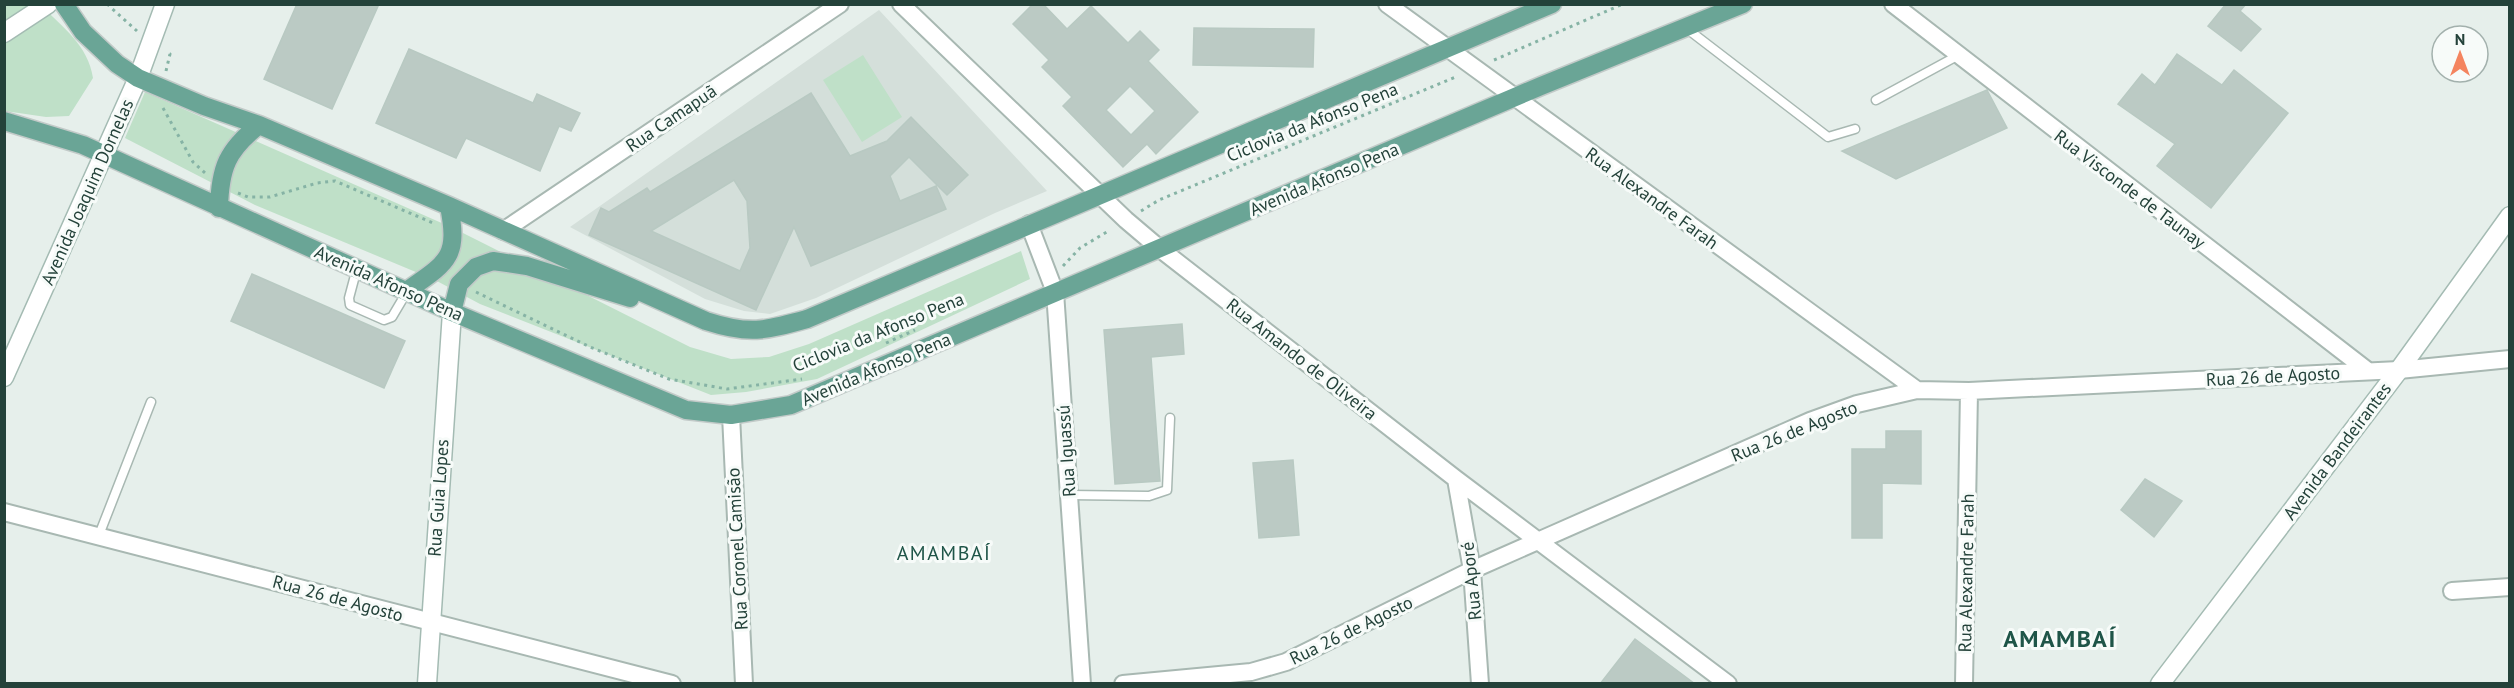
<svg xmlns="http://www.w3.org/2000/svg" width="2514" height="688" font-family="'PT Sans',sans-serif">
<style>
.built{fill:#d4dfda}
.green{fill:#bfe0c8}
.building{fill:#bbcac4;stroke:#b8c9c2;stroke-width:1.5;fill-rule:evenodd}
.lines{fill:none;stroke-linecap:round;stroke-linejoin:round}
.service-casing{stroke:#a8b8b2;stroke-width:11}
.minor-casing{stroke:#a8b8b2;stroke-width:20}
.secondary-casing{stroke:#a4bbb3;stroke-width:21}
.primary-casing{stroke:#c2cac8;stroke-width:21}
.path{stroke:#86b3a5;stroke-width:3;stroke-dasharray:3 4.5;stroke-linecap:butt}
.service{stroke:#fff;stroke-width:8}
.minor{stroke:#fff;stroke-width:16}
.secondary{stroke:#fff;stroke-width:18}
.primary{stroke:#6aa596;stroke-width:18}
.labels{text-anchor:middle;dominant-baseline:central;stroke-width:6;stroke-linejoin:round;paint-order:stroke}
.street-label{font-size:18px;fill:#24423a;stroke:#f7fbf9}
.neighbourhood-label{font-size:20px;letter-spacing:1.5px;fill:#1f5548;stroke:#f7fbf9}
.district-label{font-size:24px;font-weight:bold;letter-spacing:1.5px;fill:#1f5548;stroke:#f7fbf9}
</style>
<rect width="100%" height="100%" fill="#e6efeb"/>
<path class="built" d="M879 10 1047 191 995 213 816 298 770 314 744 311 705 299 570 227Z"/>
<path class="green" d="M4 5H41C63 28 88 45 93 78L69 116 46 117 5 111Z
M863 55 902 117 862 142 823 80Z
M145 92 453 228 690 347 731 359 769 357 809 344 1021 251 1030 279 817 379 746 392 711 395 480 304 435 280 255 205 125 138Z"/>
<path class="building" d="M297 4H379L332 109 264 79Z
M1033 4H1043L1067 29 1091 6 1128 43 1140 31 1159 50 1148 61 1198 112 1156 154 1147 144 1123 167 1063 106 1072 97 1042 67 1049 60 1013 24ZM1130 86 1155 111 1131 135 1106 110Z
M2226 4H2246L2240 11 2261 29 2241 51 2208 26Z
M1194 28 1314 29 1313 67 1193 65Z
M409 49 533 103 537 94 580 113 571 131 559 126 540 171 466 138 456 158 376 123Z
M2177 54 2222 85 2234 70 2288 113 2211 208 2157 166 2175 144 2118 104 2142 74 2155 85Z
M1987 90 2007 128 1896 179 1842 151Z
M811 93 850 156 887 141 911 117 968 175 947 195 909 157 890 176 900 201 936 186 946 209 811 266 794 227 756 310 589 235 601 208 609 212 647 188 650 192ZM734 180 747 201 750 248 740 271 651 231Z
M252 274 405 341 384 388 231 321Z
M1182 324 1184 354 1151 357 1160 481 1115 484 1104 330Z
M1886 431H1921V484L1882 483V538H1852V449H1886Z
M1293 460 1299 535 1259 538 1253 463Z
M2145 479 2182 501 2154 537 2121 510Z
M1635 639 1695 684H1600Z"/>
<g class="lines">
<defs>
<path id="service" d="M1686 28 1828 137 1855 129
M1876 100 1957 56
M357 268 349 298 350 305 384 320 392 317 408 290
M1069 495 1149 496 1167 490 1170 418
M99 535 151 402"/>
<path id="minor" d="M901 4 1126 220 1159 248 1456 479 1728 684
M1387 4 1917 390
M1893 4 2368 371
M1029 224 1055 292 1082 684
M503 231 840 4
M731 415 744 684
M1456 479 1472 570 1480 684
M4 512 672 684
M2452 591 2510 587
M1123 684 1251 672 1286 662 1472 570 1810 421 1857 404 1917 390 1969 391 2399 370 2510 359
M1964 684 1969 391"/>
<path id="secondary" d="M4 33 48 4
M4 377 138 78 165 4
M427 684 452 312
M2160 684 2399 370 2510 216"/>
<path id="primary" d="M64 4 83 32 117 64 138 78 204 106 259 125 449 206 706 321C749 335 764 331 807 319L1552 4
M4 121 83 145 452 312 686 410 731 415 791 405 1541 86 1743 4
M219 208C220 168 227 150 259 125
M408 290C448 262 459 257 449 206
M452 312 459 284 476 267 493 261 527 266 630 298"/>
</defs>
<use href="#service" class="service-casing"/>
<use href="#minor" class="minor-casing"/>
<use href="#secondary" class="secondary-casing"/>
<use href="#primary" class="primary-casing"/>
<path class="path" d="M107 4 137 31
M1494 60 1623 4
M166 71 170 54 167 53
M163 108 193 162 205 173
M238 193 248 197H270L317 183 335 181 433 223
M1141 211 1159 200 1458 76
M1063 266 1080 248 1110 230
M476 292 590 347 669 379 727 389 802 379
M886 343 915 330"/>
<use href="#service" class="service"/>
<use href="#minor" class="minor"/>
<use href="#secondary" class="secondary"/>
<use href="#primary" class="primary"/>
</g>
<g class="labels">
<g class="street-label">
<text transform="translate(671 118) rotate(-34)">Rua Camapuã</text>
<text transform="translate(1312 122) rotate(-22)">Ciclovia da Afonso Pena</text>
<text transform="translate(1324 179) rotate(-23)">Avenida Afonso Pena</text>
<text transform="translate(2130 189) rotate(37)">Rua Visconde de Taunay</text>
<text transform="translate(87 192) rotate(-66)">Avenida Joaquim Dornelas</text>
<text transform="translate(1652 198) rotate(36)">Rua Alexandre Farah</text>
<text transform="translate(389 283) rotate(24)">Avenida Afonso Pena</text>
<text transform="translate(878 332) rotate(-22)">Ciclovia da Afonso Pena</text>
<text transform="translate(1302 359) rotate(38)">Rua Amando de Oliveira</text>
<text transform="translate(876 369) rotate(-23)">Avenida Afonso Pena</text>
<text transform="translate(2273 376) rotate(-3)">Rua 26 de Agosto</text>
<text transform="translate(1794 431) rotate(-22)">Rua 26 de Agosto</text>
<text transform="translate(1066 451) rotate(-94)">Rua Iguassú</text>
<text transform="translate(2337 451) rotate(-53)">Avenida Bandeirantes</text>
<text transform="translate(438 498) rotate(-86)">Rua Guia Lopes</text>
<text transform="translate(737 549) rotate(-93)">Rua Coronel Camisão</text>
<text transform="translate(1966 573) rotate(-89)">Rua Alexandre Farah</text>
<text transform="translate(1471 581) rotate(-96)">Rua Aporé</text>
<text transform="translate(338 598) rotate(15)">Rua 26 de Agosto</text>
<text transform="translate(1351 630) rotate(-26)">Rua 26 de Agosto</text>
</g>
<g class="neighbourhood-label">
<text x="944" y="553">AMAMBAÍ</text>
</g>
<g class="district-label">
<text x="2060" y="638">AMAMBAÍ</text>
</g>
</g>
<rect width="2514" height="688" fill="none" stroke="#24423a" stroke-width="12"/>
<g transform="translate(2460 54)"><circle r="28" fill="#f7fbf9" stroke="#a3b1ad" stroke-width="1.5"/>
<path d="M0-4.5L10 22L0 15L-10 22Z" fill="#f4845f"/>
<text y="-9" font-size="16" font-weight="bold" text-anchor="middle" fill="#24423a">N</text>
</g>
</svg>
